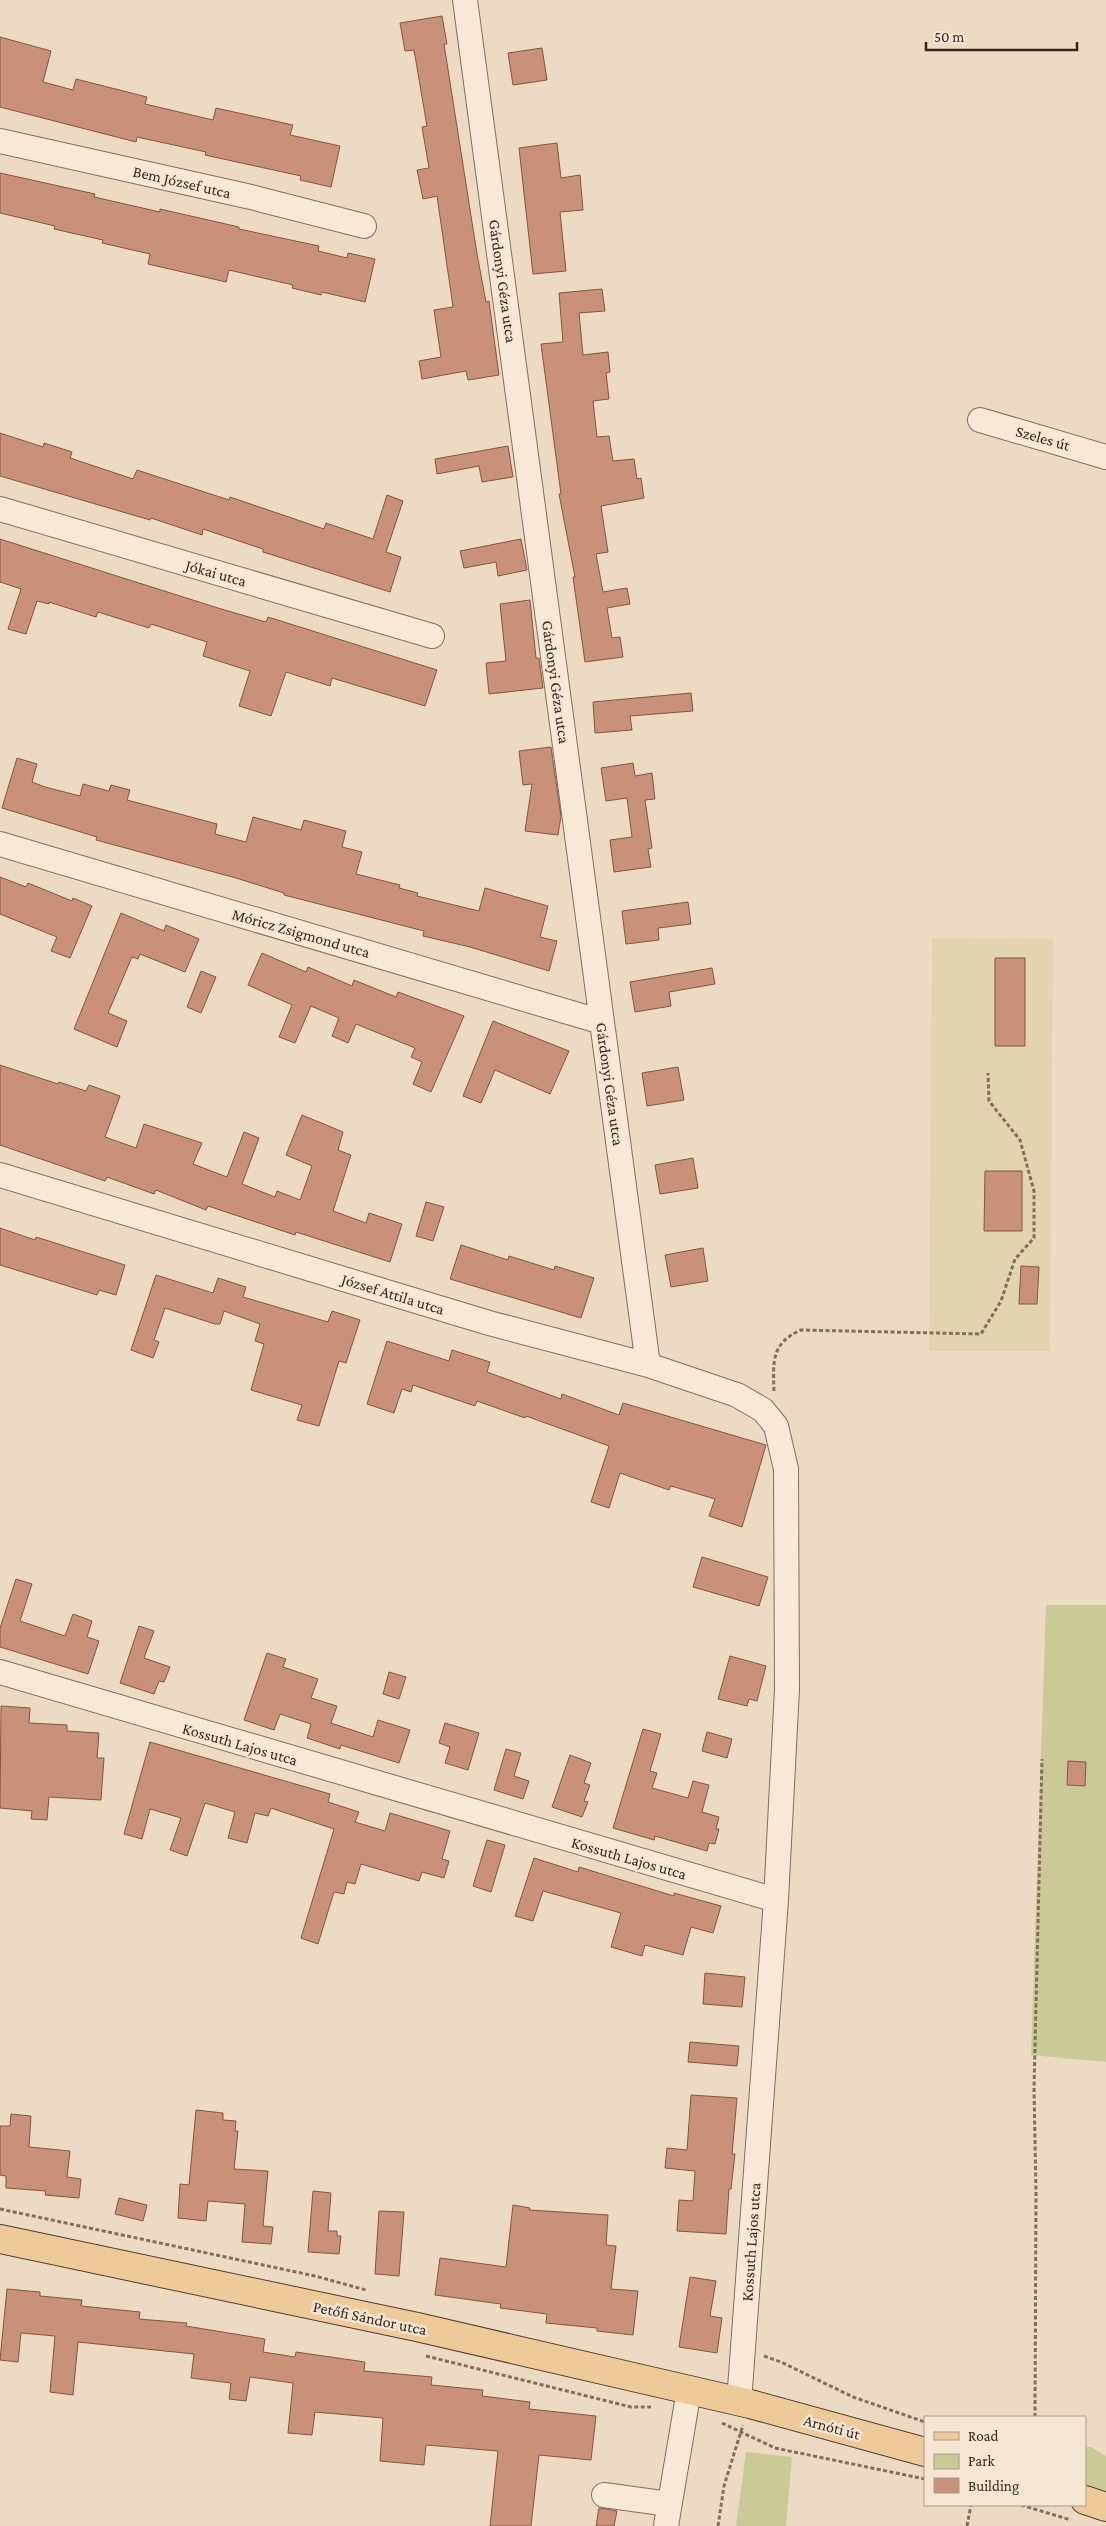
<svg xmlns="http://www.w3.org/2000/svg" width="1106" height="2526" font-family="'Crimson Pro',serif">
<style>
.farmland{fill:#e2d4b0}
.green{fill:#caca97}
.building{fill:#c9917a;stroke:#845341}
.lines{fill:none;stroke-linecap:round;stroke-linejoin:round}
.minor-casing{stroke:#856c5a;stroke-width:26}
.major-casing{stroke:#533b2e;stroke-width:30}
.path{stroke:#856c5a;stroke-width:3;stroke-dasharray:4 2.5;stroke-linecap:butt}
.minor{stroke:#f7e9d5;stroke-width:24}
.major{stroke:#eeca9b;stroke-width:28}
.labels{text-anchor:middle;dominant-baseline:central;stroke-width:5;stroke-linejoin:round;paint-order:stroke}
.street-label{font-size:16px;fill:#36271e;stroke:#f4e6d2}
</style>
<rect width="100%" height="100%" fill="#ecdbc2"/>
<path class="farmland" d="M932 938 1053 939 1050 1351H929Z"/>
<path class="green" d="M1046 1605H1106V2062L1031 2055Z
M1085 2447H1091L1106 2456V2493L1085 2487Z
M746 2452 792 2457 786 2526H736Z"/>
<path class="building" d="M442 16 447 44H444L477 254 486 302 489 301 499 375 468 380 466 371 422 379 419 361 441 357 434 310 453 307 437 196 423 199 417 170 429 168 422 127 427 126 414 50 405 51 400 23Z
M0 37 51 51 43 82 73 90 76 79 147 97 145 104 213 120 216 108 293 125 290 135 340 146 331 187 300 180 301 176 205 155 206 152 137 137 136 142 0 107Z
M542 48 547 80 513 85 508 53Z
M557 143 561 178 580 175 583 210 560 212 566 271 533 274 519 148Z
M0 173 95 194 94 197 160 212V209L239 227V229L319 246 318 251 347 258 348 253 375 259 365 302 322 292 321 295 292 288 293 285 229 270 226 282 148 264 150 254 102 243 103 240 54 229 55 226 0 213Z
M602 289 605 311 579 313 583 355 608 352 610 372 606 373 609 399 593 401 597 437 609 436 613 461 634 459 637 479 641 478 644 498 601 506 608 552 596 554 603 592 627 588 630 604 607 608 612 638 620 637 623 657 585 662 573 577H575L559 494H561L541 344 563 342 559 293Z
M0 433 43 447 44 443 72 452 70 458 133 479 137 470 229 500 230 497 324 529 326 523 373 539 387 495 403 501 386 552 401 557 390 592 263 552V549L203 529 202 535 151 518 150 520 0 476Z
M508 446 513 477 482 482 479 466 437 474 435 459Z
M0 539 218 608 266 622 268 617 437 670 425 706 332 678 330 686 286 672 271 716 239 706 250 671 203 656 207 642 151 624 149 628 98 612 96 617 49 602V604L37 601 26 634 8 629 21 589 0 582Z
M521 539 527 570 498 576 496 562 464 568 460 551Z
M530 600 536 658H539L543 688 489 694 486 663 506 661 500 604Z
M691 693 693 711 630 716 632 730 595 733 593 702Z
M551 747 561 816 558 835 525 831 532 784 523 785 519 751Z
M17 758 37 764 32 782 45 787 80 796 83 784 109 791 111 785 130 790 127 800 217 824 215 834 246 842 253 817 301 830 304 820 346 831 342 847 362 852 356 874 400 885 399 888 418 893 417 896 479 911 485 888 548 906 540 937 557 941 549 971 470 947 423 936 424 931 284 895V893L236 878 96 840 97 837 2 808Z
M633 763 635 776 652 773 655 799 645 800 652 848 648 849 651 867 614 872 610 840 632 837 627 798 606 801 601 768Z
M0 877 26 887 28 883 72 901 73 898 92 906 70 958 51 951 57 937 0 914Z
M688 902 691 924 658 928 659 940 626 944 622 911Z
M121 913 164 931 166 925 199 939 185 972 140 954 138 959 132 957 108 1013 127 1021 117 1047 74 1029Z
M262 953 306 972 308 967 352 986 354 980 396 997 398 992 464 1016 431 1092 413 1084 422 1062 411 1057 415 1048 356 1024 348 1043 332 1036 339 1018 311 1006 295 1043 279 1037 292 1005 248 985Z
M995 958H1025V1046H995Z
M712 968 715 984 669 992 671 1006 635 1012 630 982Z
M201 971 216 977 201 1013 187 1007Z
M493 1021 569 1051 550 1094 495 1070 481 1103 463 1096Z
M0 1065 58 1084 59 1082 86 1091 89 1085 120 1096 105 1137 136 1148 144 1124 202 1143 193 1164 227 1177 244 1132 259 1138 242 1184 275 1197 277 1191 300 1200 312 1166 286 1155 302 1115 343 1132 338 1150 351 1155 333 1211 366 1223 369 1213 402 1224 390 1262 296 1232 295 1235 208 1206 206 1210 156 1190 154 1194 107 1177 105 1181 0 1145Z
M678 1067 684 1100 647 1106 642 1073Z
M693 1158 698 1188 660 1194 655 1165Z
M985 1171H1022V1231H984Z
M426 1202 444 1207 433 1241 416 1236Z
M0 1228 35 1240 36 1237 125 1265 116 1295 99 1290 97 1295 0 1265Z
M461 1245 508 1260 509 1256 554 1270 555 1266 594 1278 581 1318 450 1279Z
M703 1248 708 1281 671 1287 665 1255Z
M1021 1266 1039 1267 1037 1304H1019Z
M156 1275 213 1293 218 1278 246 1287 243 1297 328 1322 332 1311 360 1320 346 1363 339 1361 319 1426 297 1420 302 1405 251 1390 264 1344 255 1341 260 1324 224 1311 220 1324H215L165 1308 154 1340 159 1342 153 1358 131 1350Z
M387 1341 449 1361 452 1350 490 1362 487 1372 561 1399 562 1394 619 1415 623 1403 766 1445 742 1527 709 1516 715 1499 671 1486 669 1490 620 1473 609 1508 591 1502 609 1446 526 1416 525 1418 477 1401 475 1406 413 1385 411 1392 402 1389 394 1413 367 1404Z
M702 1557 768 1577 759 1606 693 1587Z
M16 1579 32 1584 20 1621 65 1636 73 1614 92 1621 87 1637 99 1641 88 1674 0 1647V1628Z
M139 1626 154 1631 144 1658 170 1667 164 1682 159 1681 154 1694 120 1683Z
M267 1653 286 1659 283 1667 318 1679 311 1698 337 1706 331 1723 373 1737 378 1720 410 1730 399 1763 341 1745 340 1749 307 1738 311 1724 280 1714 274 1730 244 1720Z
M730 1656 766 1666 757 1701 749 1699 747 1706 718 1699Z
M389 1672 406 1677 399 1699 383 1694Z
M1 1706 30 1708 29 1723 67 1725V1731L99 1733 97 1758H104L101 1800 49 1797 47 1820 31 1819 32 1811 0 1808Z
M445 1723 479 1733 468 1770 445 1763 450 1747 439 1743Z
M643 1729 661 1734 650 1771 657 1773 652 1788 688 1798 693 1781 709 1785 702 1812 719 1817 716 1829H719L715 1844 709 1843 707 1851 655 1836 654 1840 613 1828Z
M707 1732 732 1739 727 1758 702 1751Z
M150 1742 330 1794 328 1802 359 1812 355 1822 385 1831 390 1813 450 1831 442 1859 449 1861 444 1878 422 1872 419 1881 361 1864 355 1884 347 1882 344 1894 334 1892 318 1944 301 1938 334 1829 271 1808 268 1816 255 1813 247 1843 228 1838 235 1812 205 1803 187 1856 170 1850 181 1818 150 1809 142 1839 124 1834Z
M506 1749 521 1753 514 1776 529 1781 523 1799 494 1790Z
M570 1755 591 1763 584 1783 590 1785 584 1801 588 1802 582 1817 552 1807Z
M1068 1761 1086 1762 1085 1786 1067 1785Z
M487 1840 505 1845 491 1892 473 1886Z
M534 1858 578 1872 579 1867 674 1896V1893L721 1906 713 1933 691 1927 683 1955 645 1945 642 1956 611 1947 621 1913 543 1891 533 1921 515 1916Z
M705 1973 745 1977 742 2007 703 2004Z
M690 2042 739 2046 737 2066 688 2062Z
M691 2095 737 2098 732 2154H735L731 2189H729L726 2234 677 2231 679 2200 693 2201 695 2171 665 2168 667 2148 687 2150Z
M196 2110 223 2113V2120L236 2121 235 2131H238L234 2169 268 2171 263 2226 273 2227 271 2244 242 2242 245 2204 208 2201 206 2221 178 2218 180 2184 189 2185Z
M11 2114 31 2116 29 2147 70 2151 67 2177 81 2179 79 2198 45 2195 46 2191 6 2188V2176L0 2175V2126H10Z
M313 2191 331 2193 328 2231H337V2236H341L339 2254 308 2252Z
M119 2198 147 2205 143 2221 115 2214Z
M513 2205 530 2208 529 2210 608 2215 606 2245 616 2246 611 2289 638 2291 633 2335 597 2331V2328L546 2323 547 2314 500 2308 501 2304 435 2295 440 2258 506 2267Z
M379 2211 404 2212 399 2276 375 2274Z
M690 2277 716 2281 710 2316 722 2318 717 2353 679 2347Z
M7 2289 40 2292V2296L82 2300 81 2306 140 2312 139 2319 187 2323 186 2326 265 2339 263 2352 295 2357 296 2352 365 2362 364 2371 432 2377 431 2385 483 2390 482 2396 530 2402 529 2409 596 2416 591 2460 539 2455 531 2526H490L498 2451 426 2445 424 2465 380 2461 383 2418 315 2412 312 2435 288 2433 293 2383 250 2377 246 2401 229 2399 231 2383 191 2378 194 2354 78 2342 73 2395 50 2392 55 2336 21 2333 18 2362 0 2360Z
M599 2508 617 2511 614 2526H596Z"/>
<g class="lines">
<defs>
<path id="minor" d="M465 0 648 1365
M0 141 251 197 364 226
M980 420 1106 457
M0 509 432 636
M0 844 602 1022
M0 1175 489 1323 648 1365 737 1395 763 1410 776 1426 786 1469 787 1689 776 1900
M0 1672 776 1900 739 2402
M604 2495 669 2504
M666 2526 689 2390"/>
<path id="major" d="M0 2239 417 2327 750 2404 925 2452
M1085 2500 1106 2507"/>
</defs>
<use href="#minor" class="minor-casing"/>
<use href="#major" class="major-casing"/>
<path class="path" d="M774 1391C773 1362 771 1343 801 1330L981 1334 1001 1301 1015 1259 1034 1238V1191L1020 1140 989 1101 988 1073
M0 2209 315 2276 366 2290
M426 2356 631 2407H651
M764 2356 781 2362 853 2397 925 2422
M1035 2417 1036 2192 1034 2088 1042 1759
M722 2423 775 2448 925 2479
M1021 2505 1071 2520
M718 2526 724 2486 743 2425
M967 2526 971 2505"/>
<use href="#minor" class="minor"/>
<use href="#major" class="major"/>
</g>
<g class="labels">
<g class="street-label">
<text transform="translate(182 182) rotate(13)">Bem József utca</text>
<text transform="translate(503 281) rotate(82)">Gárdonyi Géza utca</text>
<text transform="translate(1043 438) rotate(16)">Szeles út</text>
<text transform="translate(216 573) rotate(16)">Jókai utca</text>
<text transform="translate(556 682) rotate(82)">Gárdonyi Géza utca</text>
<text transform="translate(301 933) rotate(16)">Móricz Zsigmond utca</text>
<text transform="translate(610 1084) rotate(82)">Gárdonyi Géza utca</text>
<text transform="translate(393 1294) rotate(17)">József Attila utca</text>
<text transform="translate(240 1744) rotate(16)">Kossuth Lajos utca</text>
<text transform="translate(629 1858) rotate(16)">Kossuth Lajos utca</text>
<text transform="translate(751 2242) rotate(-86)">Kossuth Lajos utca</text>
<text transform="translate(370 2318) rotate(12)">Petőfi Sándor utca</text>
<text transform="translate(832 2427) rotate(15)">Arnóti út</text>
</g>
</g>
<rect x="924" y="2416" width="162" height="90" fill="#f4e6d2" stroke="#a89a8a"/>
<rect x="934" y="2432" width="25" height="8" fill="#eeca9b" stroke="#a89a8a"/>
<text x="968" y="2441" font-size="15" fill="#36271e">Road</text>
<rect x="934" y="2454" width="25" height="15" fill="#caca97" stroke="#a89a8a"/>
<text x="968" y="2466" font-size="15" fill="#36271e">Park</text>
<rect x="934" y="2478" width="25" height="15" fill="#c9917a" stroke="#a89a8a"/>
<text x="968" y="2491" font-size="15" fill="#36271e">Building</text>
<path d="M926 42v8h151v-8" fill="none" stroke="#36271e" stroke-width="2.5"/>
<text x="934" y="42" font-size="15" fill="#36271e" stroke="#f4e6d2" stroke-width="4" paint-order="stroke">50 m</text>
</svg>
